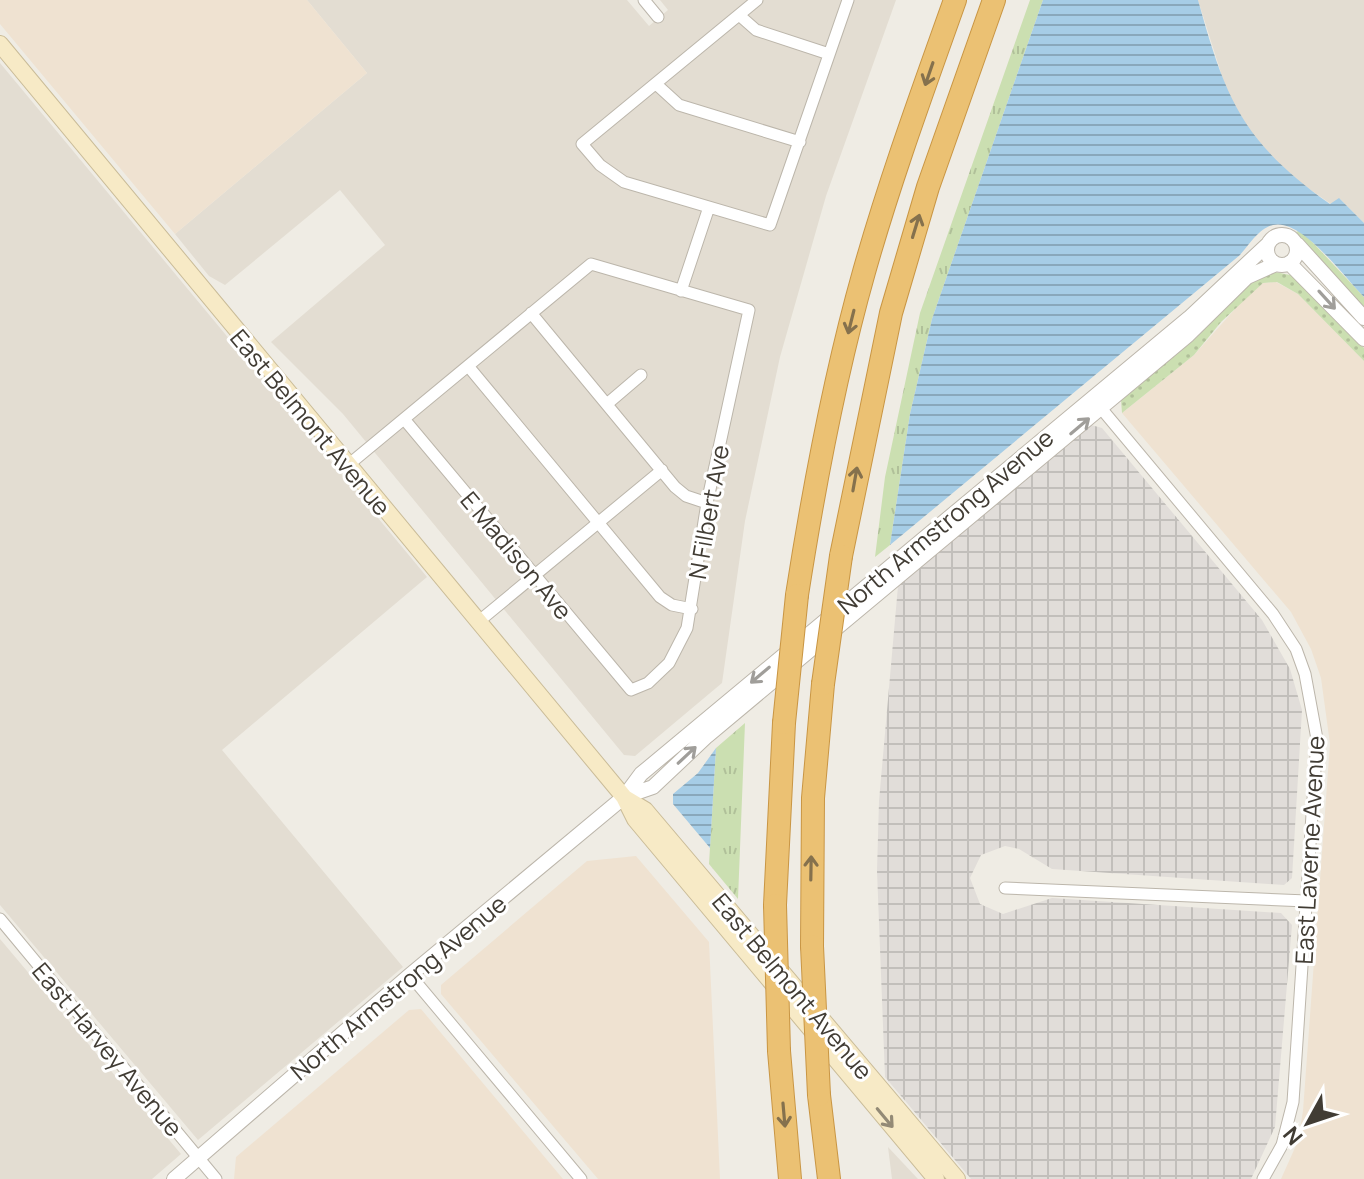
<svg xmlns="http://www.w3.org/2000/svg" width="1364" height="1179" font-family="Manrope,sans-serif">
<style>
.residential{fill:#e3ddd2}
.commercial{fill:#efe2d1}
.industrial{fill:url(#industrial-grid)}
.grass{fill:url(#grass-tufts)}
.park{fill:url(#park-dots)}
.water{fill:url(#water-rules)}
.lines{fill:none;stroke-linecap:round;stroke-linejoin:round}
.minor-casing{stroke:#bcb6ab;stroke-width:13}
.tertiary-casing{stroke:#bcb6ab;stroke-width:16}
.secondary-casing{stroke:#cabc98;stroke-width:18}
.motorway-casing{stroke:#c99644;stroke-width:24}
.minor{stroke:#fff;stroke-width:11}
.tertiary{stroke:#fff;stroke-width:14}
.secondary{stroke:#f7eac6;stroke-width:16}
.motorway{stroke:#ebc173;stroke-width:22}
.motorway-bridge-casing{stroke:#c99644;stroke-width:24;stroke-linecap:butt}
.motorway-bridge{stroke:#ebc173;stroke-width:22}
.oneway{stroke:#85714d}
.oneway2{stroke:#a09e9a}
.oneway3{stroke:#938a76}
.labels{text-anchor:middle;dominant-baseline:central;stroke-width:6;stroke-linejoin:round;paint-order:stroke}
.street-label{font-size:24px;fill:#413c34;stroke:#fff}
</style>
<defs>
<pattern id="industrial-grid" width="8" height="8" patternUnits="userSpaceOnUse" patternTransform="scale(2)"><rect width="8" height="8" fill="#e1ddd9"/><path d="M0 4h8M4 0v8" fill="none" stroke="#c2bfbb"/></pattern>
<pattern id="grass-tufts" width="24" height="20" patternUnits="userSpaceOnUse" patternTransform="scale(2)"><rect width="24" height="20" fill="#cbdfb1"/><path d="M3 7l-1-3M5 7V3M7 7l1-3M15 17l-1-3M17 17v-4M19 17l1-3" fill="none" stroke="#b0c099"/></pattern>
<pattern id="park-dots" width="8" height="8" patternUnits="userSpaceOnUse" patternTransform="scale(2)"><rect width="8" height="8" fill="#cbdfb1"/><path d="M2 2h.1M6 6h.1" fill="none" stroke="#b0c099" stroke-width="1.8" stroke-linecap="round"/></pattern>
<pattern id="water-rules" width="6" height="5" patternUnits="userSpaceOnUse" patternTransform="scale(2)"><rect width="6" height="5" fill="#a6cde6"/><path d="M0 2.5h6" fill="none" stroke="#89a8bb"/></pattern>
</defs>
<rect width="100%" height="100%" fill="#efece4"/>
<path class="residential" d="M307 0H627L649 26 668 10 660 0H896L826 196 780 357 745 521 722 683 635 756 624 755 343 414 271 342 385 245 340 190 225 285 209 276 175 234 367 73Z
M1198 0H1364V223L1340 199 1331 204 1286 173 1252 136 1227 92Z
M0 63 427 577 222 750 403 967 198 1140 0 905Z
M0 939 181 1154 152 1179H0Z
M888 1147 918 1179H892Z"/>
<path class="commercial" d="M0 0H307L367 73 175 234 0 24Z
M1276 282 1298 294 1364 361V1179H1281L1298 1141 1303 1111 1330 744 1321 678 1311 649 1291 612 1122 413 1194 355 1244 299 1263 283Z
M636 856 709 942 720 1179H598L441 994V985L587 861Z
M421 1009 563 1179H234L236 1157 409 1010Z"/>
<path class="industrial" d="M1091 425 1102 428 1262 620 1290 669 1302 710 1292 878 1284 885 1052 869 1019 849 1005 846 981 855 970 878 980 904 1003 914 1052 898 1281 913 1292 925 1275 1127 1251 1179H971L885 1077 877 871 879 801 898 586Z"/>
<path class="grass" d="M1030 0H1043L932 319 910 414 890 545 875 557 885 477 920 313Z
M745 723 738 899 709 864 716 748Z"/>
<path class="park" d="M1301 230 1364 297V310L1296 232Z
M1275 272 1295 276 1364 348V361L1298 294 1277 282 1263 283 1221 322 1194 355 1122 413 1121 400 1195 339 1257 277Z"/>
<path class="water" d="M1043 0H1198C1226 101 1243 142 1330 204L1339 198 1364 223V297C1344 277 1302 218 1273 225 1259 228 1249 245 1240 255L890 545 910 414 932 319Z
M716 748 710 848 673 804V794L698 773Z"/>
<g class="lines">
<defs>
<path id="minor" d="M644 0 658 17
M757 0 582 144 600 165 624 182 770 225 848 0
M739 15 756 30 829 54
M656 84 679 105 800 142
M681 291 708 210
M531 313 675 487 686 496 707 503
M468 366 660 597 672 605 692 609
M1095 401 1273 614 1296 649 1305 674 1317 739 1293 1102 1282 1145 1263 1179
M607 404 641 375
M347 466 591 264 749 310 707 503 687 628 669 663 648 683 631 690 404 419
M478 622 662 470
M1005 888 1307 901
M0 919 216 1179
M410 975 581 1179"/>
<path id="tertiary" d="M1267 250a15 15 0 1 1 30 0a15 15 0 1 1-30 0Z
M1297 244 1364 318
M1289 263 1364 339
M624 797 653 787 707 736 1188 335 1247 277 1276 264
M174 1179 410 975 624 797 641 774 1189 318 1268 244"/>
<path id="secondary" d="M0 44 624 797 635 819 936 1179
M625 798 645 810 957 1179"/>
<path id="motorway" d="M841 556 891 313 928 187 994 0
M797 595C814 486 834 378 864 272 890 180 923 90 955 0
M775 905 784 723
M812 946 813 798 823 684
M779 1051 790 1179
M819 1095 829 1179"/>
</defs>
<use href="#minor" class="minor-casing"/>
<use href="#tertiary" class="tertiary-casing"/>
<use href="#secondary" class="secondary-casing"/>
<use href="#motorway" class="motorway-casing"/>
<use href="#minor" class="minor"/>
<use href="#tertiary" class="tertiary"/>
<use href="#secondary" class="secondary"/>
<use href="#motorway" class="motorway"/>
<defs>
<path id="motorway-bridge" d="M823 684 841 556
M784 723 797 595
M775 905 779 1051
M812 946 819 1095"/>
</defs>
<use href="#motorway-bridge" class="motorway-bridge-casing"/>
<use href="#motorway-bridge" class="motorway-bridge"/>
</g>
<defs><path id="oneway-shaft" d="M-6 0H5M1.5-3L5.5 0L1.5 3" fill="none" stroke-width="1.6" stroke-linecap="round" stroke-linejoin="round" transform="scale(2)"/></defs>
<g class="oneway">
<use href="#oneway-shaft" transform="translate(929 74) rotate(109)"/>
<use href="#oneway-shaft" transform="translate(916 226) rotate(-73)"/>
<use href="#oneway-shaft" transform="translate(851 322) rotate(104)"/>
<use href="#oneway-shaft" transform="translate(855 479) rotate(-80)"/>
<use href="#oneway-shaft" transform="translate(811 868) rotate(-89)"/>
<use href="#oneway-shaft" transform="translate(784 1115) rotate(85)"/>
</g>
<g class="oneway2">
<use href="#oneway-shaft" transform="translate(1327 300) rotate(48)"/>
<use href="#oneway-shaft" transform="translate(1080 426) rotate(-40)"/>
<use href="#oneway-shaft" transform="translate(760 675) rotate(140)"/>
<use href="#oneway-shaft" transform="translate(687 755) rotate(-43)"/>
</g>
<use class="oneway3" href="#oneway-shaft" transform="translate(885 1118) rotate(50)"/>
<g class="labels">
<g class="street-label">
<text transform="translate(311 422) rotate(50)">East Belmont Avenue</text>
<text transform="translate(708 512) rotate(-80)">N Filbert Ave</text>
<text transform="translate(945 521) rotate(-40)">North Armstrong Avenue</text>
<text transform="translate(517 555) rotate(50)">E Madison Ave</text>
<text transform="translate(1309 850) rotate(-87)">East Laverne Avenue</text>
<text transform="translate(793 986) rotate(50)">East Belmont Avenue</text>
<text transform="translate(398 987) rotate(-40)">North Armstrong Avenue</text>
<text transform="translate(108 1049) rotate(50)">East Harvey Avenue</text>
</g>
</g>
<g transform="translate(1308 1123) rotate(230)" stroke="#ffffff" stroke-width="6" paint-order="stroke">
<path d="M0-6L14 30L0 20L-14 30Z" fill="#413c34"/>
<text y="-12" font-size="22" font-weight="bold" text-anchor="middle" fill="#413c34">N</text>
</g>
</svg>
